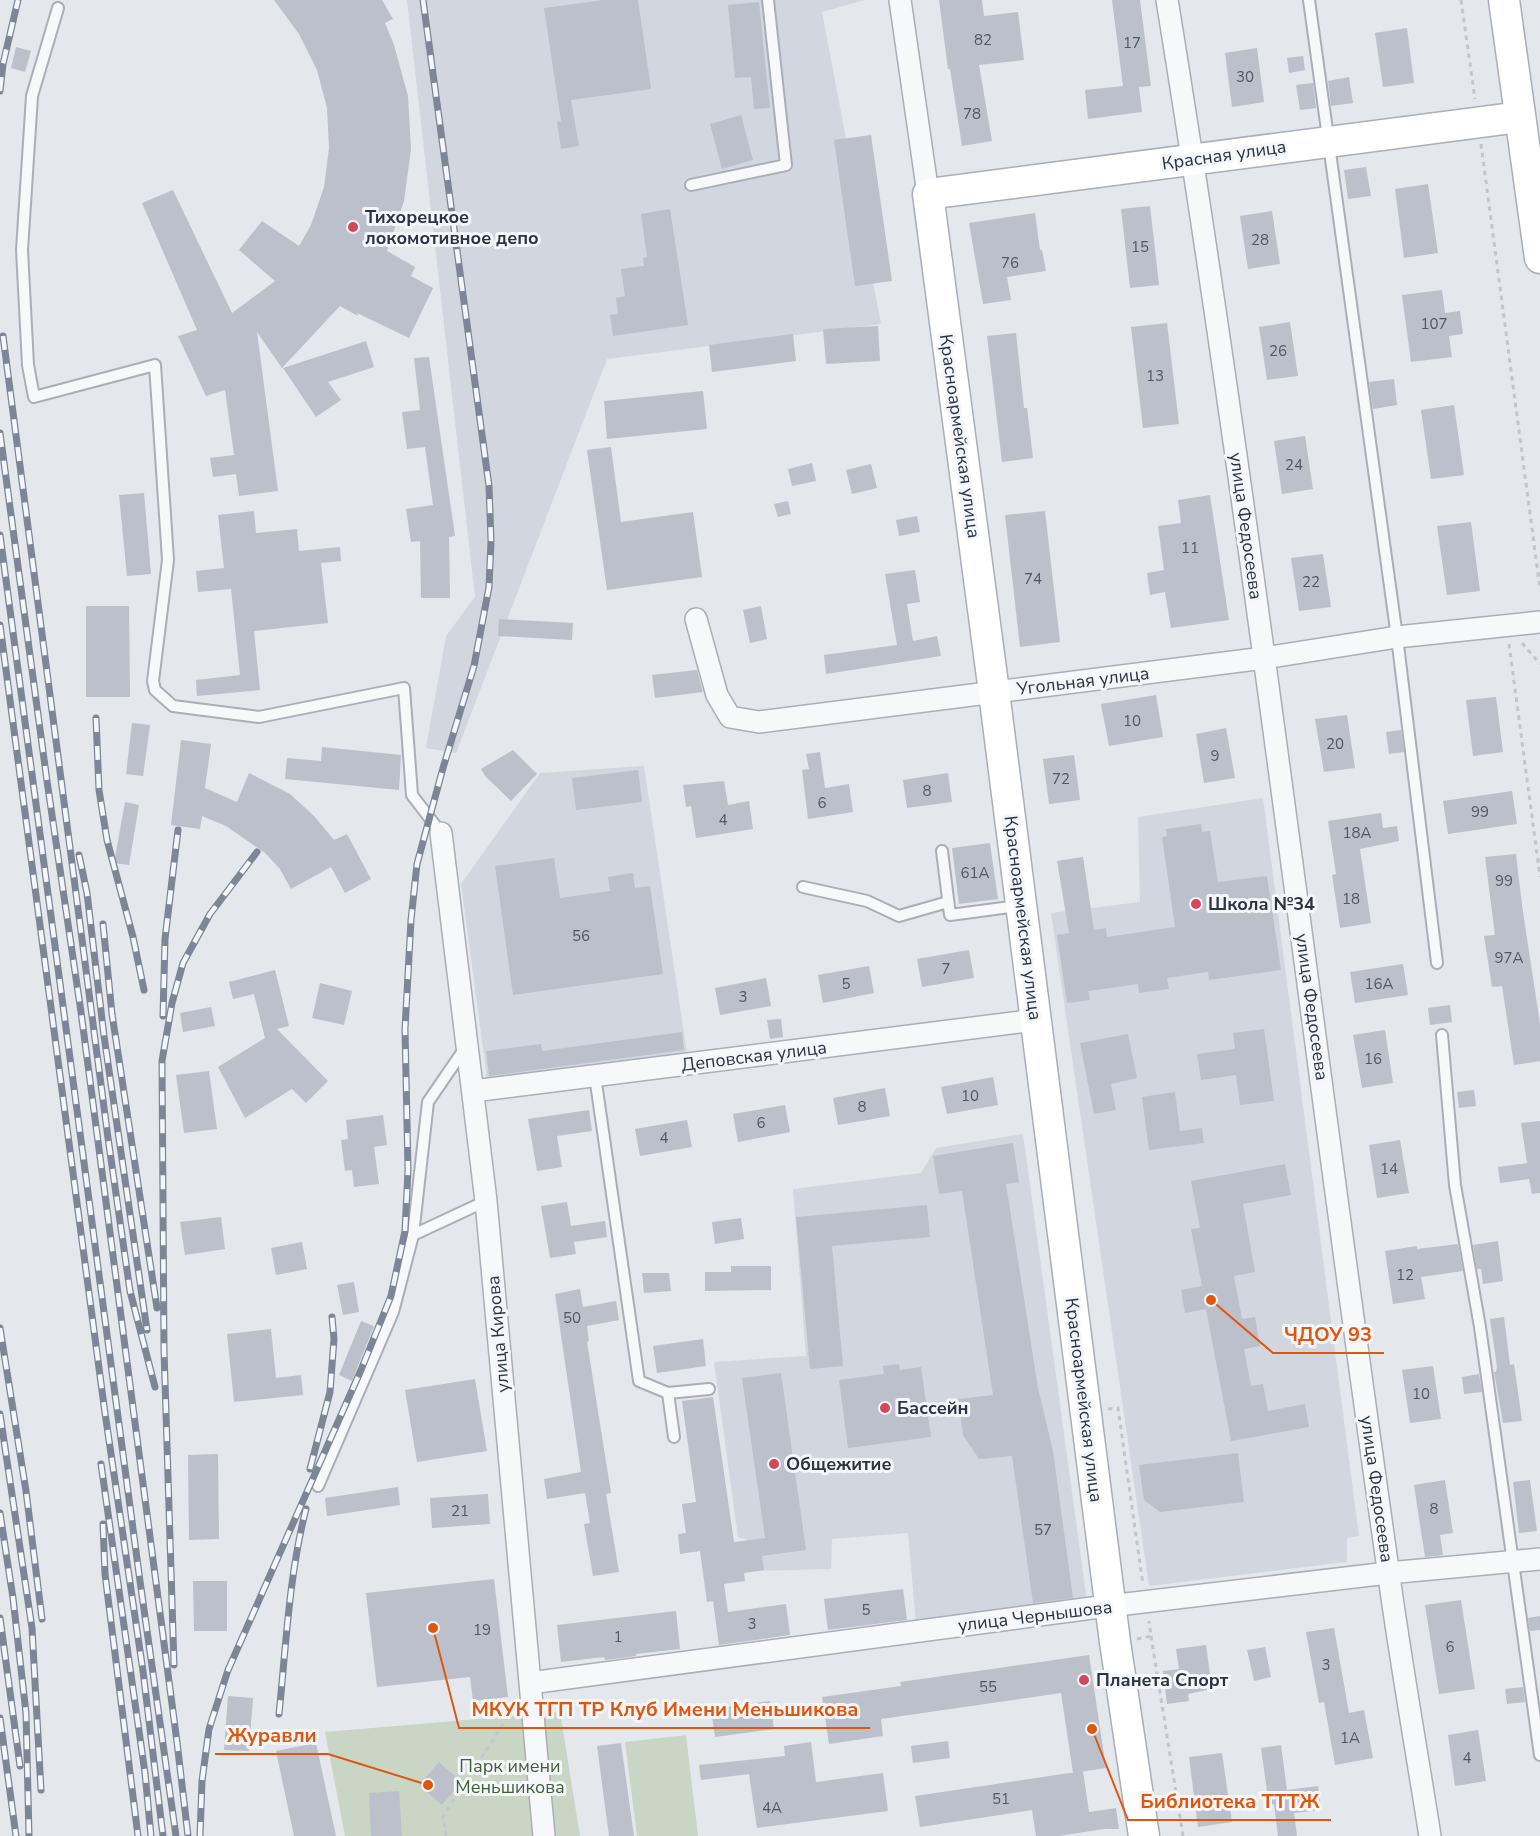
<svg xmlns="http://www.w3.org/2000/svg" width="1540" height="1836" font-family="'Nunito Sans',sans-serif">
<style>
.built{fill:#d2d6de}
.green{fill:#c9d6c5}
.building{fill:#bbc0ca}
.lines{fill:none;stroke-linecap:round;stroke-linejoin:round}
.lane-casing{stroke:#a9aeb7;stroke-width:14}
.street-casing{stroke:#a9aeb7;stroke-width:24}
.secondary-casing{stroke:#a9aeb7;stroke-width:33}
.path{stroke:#c2c5cb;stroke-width:3;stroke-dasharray:4.5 4.5;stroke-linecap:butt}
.lane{stroke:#f7f8fa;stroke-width:10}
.street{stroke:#f7f8fa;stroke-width:21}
.secondary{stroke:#fff;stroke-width:30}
.rail-casing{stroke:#7d8696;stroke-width:7}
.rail{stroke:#f4f6f9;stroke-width:4.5;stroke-dasharray:14;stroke-linecap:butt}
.poi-dot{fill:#d1495b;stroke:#f4f6f9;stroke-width:2}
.labels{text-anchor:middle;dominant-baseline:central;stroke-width:6;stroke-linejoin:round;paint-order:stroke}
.number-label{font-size:15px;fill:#4f5766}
.street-label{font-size:18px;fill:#2b3445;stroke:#f4f6f9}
.poi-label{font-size:18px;font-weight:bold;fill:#2b3445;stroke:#f4f6f9;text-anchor:start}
.park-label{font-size:18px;fill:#3f6138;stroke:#f4f6f9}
.leader{fill:none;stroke:#df570f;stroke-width:2}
.callout-dot{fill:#df570f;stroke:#f4f6f9;stroke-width:2}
.callout-label{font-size:20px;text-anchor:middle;font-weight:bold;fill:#df570f;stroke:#f4f6f9;stroke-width:6;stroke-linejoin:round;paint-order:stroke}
</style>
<rect width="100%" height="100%" fill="#e4e7ec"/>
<path class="built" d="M407 0H865L822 12 881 324 607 359 456 753 426 748 446 636 475 597Z
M644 766 687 1054 487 1078 461 884 540 773Z
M1263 798 1359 1536 1347 1538V1562L1149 1586 1051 913 1140 902 1138 817Z
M1023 1134 1087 1602 916 1623 908 1533 832 1539 831 1569 754 1571 752 1541 738 1537 714 1362 806 1356 793 1189 921 1173 936 1148Z"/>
<path class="green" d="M560 1712 580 1836H345L325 1732Z
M686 1735 698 1836H637L625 1742Z"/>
<path class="building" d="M274 0H382L393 19 385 23 394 45 408 96 411 149 404 201 387 251 415 267 411 276 433 288 409 338 357 313 358 316 340 306 282 368 257 332 278 491 239 496 236 474 213 477 210 458 234 455 225 390 206 396 178 336 197 330 142 203 173 190 232 313 275 281 239 250 262 221 299 246 311 225 324 187 329 148 327 108 317 70 299 34Z
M603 0H638L651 89 571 100 579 146 561 149 557 122 561 121 544 8Z
M939 0H982L984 16 1018 12 1024 60 979 65 992 141 962 146 950 69H948Z
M1112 0H1140L1151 86 1139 87 1142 112 1088 119 1085 90 1123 86Z
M759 2 770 108 754 109 751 77 735 78 728 5Z
M1407 28 1414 83 1383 87 1375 33Z
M16 47 31 51 25 72 11 68Z
M1257 48 1264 102 1232 107 1225 53Z
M1303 56 1305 70 1289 73 1287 58Z
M1349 77 1353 103 1331 106 1328 81Z
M1313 83 1316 108 1300 110 1296 85Z
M741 115 753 160 722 169 710 124Z
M871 135 892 281 855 286 834 140Z
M1366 167 1371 196 1348 199 1344 170Z
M1428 184 1438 253 1404 258 1395 189Z
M1150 206 1159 285 1130 288 1121 209Z
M670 209 688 325 613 336 610 315 618 314 616 298 625 296 621 269 644 266 643 258 647 257 641 214Z
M1272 211 1280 264 1248 269 1240 216Z
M1035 213 1040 250H1042L1046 271 1007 277 1011 300 983 304 969 223Z
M1442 290 1445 313 1460 311 1463 334 1449 336 1452 357 1411 362 1402 295Z
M1290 322 1298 376 1267 380 1259 327Z
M1167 323 1179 424 1143 428 1131 327Z
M878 326 880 361 826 364 823 329Z
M1016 333 1024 408H1027L1033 458 1002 462 987 336Z
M793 334 796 361 712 372 709 345Z
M366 341 374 367 328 382 341 400 316 417 283 368Z
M429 357 455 536 449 537 450 598H421L420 541 411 542 406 509 433 505 425 447 407 449 402 412 420 410 414 358Z
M1394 379 1397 405 1373 409 1369 382Z
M703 391 707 429 607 439 604 401Z
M1454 405 1464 475 1431 479 1421 410Z
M1305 436 1313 489 1282 494 1274 441Z
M611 447 621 522 693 512 702 577 607 590 587 450Z
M812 463 816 481 792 486 788 469Z
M871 464 877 488 852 494 846 470Z
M144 493 151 574 127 576 119 495Z
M1210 495 1229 620 1171 628 1165 592 1150 595 1147 573 1164 570 1158 526 1181 523 1178 500Z
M788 501 791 514 778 517 774 504Z
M254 511 256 533 297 529 299 551 340 547 341 561 321 563 328 623 254 631 260 690 197 696 196 680 240 675 231 589 198 592 196 571 224 568 218 515Z
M1045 511 1060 642 1020 647 1005 515Z
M917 516 920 532 899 536 896 520Z
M1471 522 1480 591 1447 595 1437 526Z
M1323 554 1331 607 1299 611 1291 558Z
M915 570 920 602 907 604 913 641 937 636 941 656 826 674 824 655 897 645 885 574Z
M86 606H129L130 697H86Z
M761 606 767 639 750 643 743 610Z
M499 619 573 623 572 640 498 636Z
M697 670 703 692 655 698 652 675Z
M1156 695 1163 737 1109 746 1101 704Z
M1496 697 1503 752 1473 756 1466 700Z
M1347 715 1355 768 1324 772 1315 719Z
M132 723 150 725 143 776 126 774Z
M1226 728 1235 778 1204 783 1196 734Z
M1401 730 1404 752 1389 754 1386 732Z
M181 740 211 744 205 788 237 802 249 773 290 794 314 816 334 840 347 834 371 879 345 893 331 867 291 889 280 869 265 853 226 826 202 816 200 829 171 825Z
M322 747 401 755 399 790 285 779 287 758 321 761Z
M513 750 537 774 511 801 485 776 481 769Z
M820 752 825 788 849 784 853 812 808 819 802 770 809 769 806 754Z
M1074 755 1080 800 1049 804 1043 759Z
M638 770 642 802 576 810 572 778Z
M948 773 952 802 907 808 903 780Z
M724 781 728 805 749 801 753 829 696 838 691 806 686 807 683 785Z
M1512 791 1517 824 1448 834 1443 801Z
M125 802 139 805 129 865 114 863Z
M1381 813 1383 828 1397 826 1399 841 1360 849 1371 923 1340 928 1332 875 1336 874 1328 821Z
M1201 824 1202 832 1210 831 1218 882 1267 876 1281 970 1209 980 1208 972 1167 978 1169 989 1139 993 1138 984 1088 991 1090 1000 1067 1003 1057 935 1069 933 1057 861 1083 857 1094 930 1106 928 1107 937 1175 927 1162 837 1167 836 1166 829Z
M990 843 998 899 959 904 952 848Z
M1516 854 1522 905 1540 1024V1061L1514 1065 1502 986 1492 987 1484 936 1495 935 1485 857Z
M554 858 560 898 610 891 608 877 633 873 635 888 650 886 663 974 513 995 495 866Z
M969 950 974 978 922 987 917 959Z
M1403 964 1408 995 1355 1003 1350 972Z
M869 966 874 993 823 1003 818 975Z
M275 970 289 1026 277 1029 328 1081 306 1103 292 1089 245 1118 218 1067 265 1038 254 994 233 999 229 982Z
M766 978 771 1006 720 1015 715 988Z
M320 983 352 991 344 1025 312 1018Z
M1450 1005 1452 1022 1430 1025 1428 1008Z
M211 1007 215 1026 183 1032 180 1013Z
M781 1019 783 1037 770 1039 767 1020Z
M1264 1029 1274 1101 1240 1105 1236 1075 1201 1080 1197 1054 1235 1049 1233 1033Z
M1385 1030 1393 1083 1362 1088 1353 1035Z
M682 1032 684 1050 489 1076 486 1051 541 1044 542 1051Z
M1128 1034 1137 1078 1111 1084 1116 1110 1094 1114 1080 1043Z
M209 1071 217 1129 184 1133 176 1075Z
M993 1077 998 1105 947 1114 941 1087Z
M885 1088 890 1116 838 1125 833 1098Z
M1474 1090 1476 1106 1459 1108 1457 1092Z
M1175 1092 1180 1131 1202 1128 1204 1143 1149 1150 1142 1097Z
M785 1105 790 1132 738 1142 733 1114Z
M589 1110 592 1131 557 1136 562 1167 537 1171 528 1119Z
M383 1115 387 1145 374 1147 379 1184 354 1187 352 1170 345 1171 341 1140 348 1139 346 1120Z
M687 1120 692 1147 640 1156 635 1129Z
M1540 1121V1193L1532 1194 1529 1179 1500 1183 1498 1167 1527 1163 1521 1123Z
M1400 1140 1409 1193 1377 1198 1369 1145Z
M1013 1143 1019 1182 1006 1184 1038 1388 1053 1451 1073 1598 1033 1603 1012 1456 979 1459 963 1435 958 1399 993 1395 962 1191 939 1194 933 1156Z
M1285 1164 1291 1195 1243 1204 1255 1272 1234 1276 1242 1319 1255 1317 1260 1346 1244 1349 1251 1386 1263 1384 1268 1411 1305 1404 1309 1427 1231 1441 1206 1309 1185 1313 1181 1290 1202 1286 1191 1229 1200 1228 1191 1181Z
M567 1202 571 1226 605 1221 607 1237 574 1242 576 1254 550 1258 541 1206Z
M927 1205 930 1237 832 1246 843 1366 810 1369 796 1217Z
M221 1217 225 1249 185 1255 180 1222Z
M741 1218 744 1239 715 1244 712 1222Z
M1498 1241 1503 1281 1483 1284 1481 1269H1477L1473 1245Z
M302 1242 307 1269 276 1275 271 1248Z
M1458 1244 1463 1271 1421 1277 1425 1299 1393 1304 1385 1251 1417 1246V1249Z
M731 1266H771V1290L705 1291V1272H731Z
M642 1273H669L671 1291 644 1293Z
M354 1282 359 1312 343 1315 337 1285Z
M580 1289 583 1307 616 1301 619 1320 587 1326 589 1341 587 1342 611 1493 606 1494 619 1572 593 1576 584 1524 590 1523 585 1493 547 1499 544 1479 581 1472 555 1294Z
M1504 1317 1510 1365 1514 1364 1522 1421 1503 1423 1494 1372H1496L1497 1367 1490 1319Z
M361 1321 374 1326 352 1381 339 1375Z
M271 1329 276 1378 301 1375 303 1395 234 1402 227 1334Z
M703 1339 706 1366 657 1373 653 1346Z
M899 1364 900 1370 921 1367 931 1437 848 1448 839 1380 884 1374 883 1366Z
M1433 1366 1441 1419 1410 1423 1402 1370Z
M781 1373 806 1550 762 1556 764 1570 744 1573 745 1581 724 1584 728 1612 786 1604 790 1635 719 1645 713 1601 707 1602 700 1551 680 1554 678 1534 686 1533 682 1504 696 1502 682 1401 713 1397 734 1542 765 1538 742 1378Z
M1479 1374 1482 1392 1464 1394 1462 1377Z
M475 1379 487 1451 417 1462 405 1390Z
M1238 1453 1244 1502 1160 1512 1144 1500 1139 1465Z
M218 1454 219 1539 189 1540 188 1455Z
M1445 1480 1453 1533 1440 1535 1443 1555 1425 1557 1414 1485Z
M1530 1480 1537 1531 1519 1533 1513 1482Z
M398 1487 400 1505 327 1516 325 1498Z
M488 1494 490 1524 432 1528 430 1498Z
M494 1579 508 1697 473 1701 470 1677 377 1687 366 1593Z
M193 1581H227V1631H194Z
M903 1589 907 1620 828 1630 824 1599Z
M1461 1600 1475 1689 1439 1694 1425 1605Z
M676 1611 680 1649 636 1654V1656L605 1660 604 1657 561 1662 557 1625Z
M1540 1616V1630L1530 1631 1528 1618Z
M1334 1628 1349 1713 1364 1710 1373 1758 1335 1765 1324 1702 1319 1703 1306 1632Z
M1206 1645 1212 1689 1188 1694 1189 1701 1167 1704 1163 1671 1179 1669 1176 1649Z
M1265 1647 1271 1677 1254 1681 1247 1650Z
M1089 1655 1106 1768 1073 1773 1061 1693 881 1719 883 1736 829 1744 822 1697 901 1686 900 1682Z
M1523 1687 1525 1702 1507 1704 1505 1689Z
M228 1696 253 1698 249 1751 224 1750Z
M770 1701 774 1729 715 1737 711 1709Z
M1478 1730 1486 1781 1455 1786 1448 1735Z
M948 1741 950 1758 913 1763 911 1746Z
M811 1742 816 1782 883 1773 888 1811 757 1828 749 1774 701 1780 699 1765 785 1756 784 1746Z
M316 1743 336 1836H294L276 1751Z
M621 1743 634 1836H609L597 1746Z
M1281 1745 1287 1790 1318 1786 1321 1810 1294 1813 1297 1836H1278L1274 1804 1269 1805 1261 1748Z
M1222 1753 1232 1822 1198 1827 1189 1757Z
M439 1762 459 1780 454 1791 442 1805 419 1785Z
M1083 1771 1089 1812 1116 1808 1119 1829H1104L1059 1836H1036L1032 1810 920 1827 915 1796Z
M399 1791 402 1836H371L369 1793Z"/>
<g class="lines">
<defs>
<path id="lane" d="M1309 0 1397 637 1437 963
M58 8 32 96 22 250 28 365 34 397 155 365 168 560 153 681 155 690 173 706 259 717 404 688 412 795 441 833
M691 185 786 165 768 0
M942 851 950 915 1018 906
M803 887 867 901 899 916 948 902
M1442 1035 1455 1185 1480 1327 1540 1755
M595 1076 639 1381 668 1393 674 1437
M413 1235 486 1201
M668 1393 709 1389
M318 1486 393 1312 413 1235 428 1102 465 1048"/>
<path id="street" d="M900 0 928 194
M1167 0C1252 521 1313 1046 1388 1569 1400 1658 1416 1747 1430 1836
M696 619 717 695 730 717 759 722 1264 658 1397 637 1540 622
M441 833 486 1201 544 1836
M473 1091 1036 1020
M530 1683 1092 1608 1388 1573 1540 1559"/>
<path id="secondary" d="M1504 0 1540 258
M1144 1836 1115 1642 994 692 928 194 1520 117"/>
</defs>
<use href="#lane" class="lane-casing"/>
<use href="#street" class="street-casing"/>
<use href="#secondary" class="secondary-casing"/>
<path class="path" d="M1461 0 1475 99
M1481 144 1540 589
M1522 643 1540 664
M1509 644 1540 877
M1108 1409 1118 1408 1143 1585
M1151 1636 1183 1836
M1137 1639 1151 1636 1149 1621
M446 1836 443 1816 513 1709"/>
<use href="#lane" class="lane"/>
<use href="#street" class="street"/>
<use href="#secondary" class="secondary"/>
<defs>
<path id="rail" d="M0 91 3 64 18 0
M3 336 108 1138 130 1291 155 1387
M0 433 47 781 81 1012 177 1742 188 1836
M0 535 140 1581 176 1836
M0 625 105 1413 143 1671 163 1836
M96 718 99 790 107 840 133 937 144 990
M79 855 87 893 104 1036 147 1330
M103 924 112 1014 157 1308
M163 1016 165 939 178 830
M0 1328 26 1491 42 1619
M0 1414 32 1628 41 1790
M101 1464 145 1773 151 1836
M310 1469 330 1392 334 1339 332 1317
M0 1513 13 1598 26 1713 29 1836
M103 1524 105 1574 138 1836
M0 1618 20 1766
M174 1665 164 1350 162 1061 172 1003 183 963 210 914 257 852
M279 1714C286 1646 289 1575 306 1509
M0 1718 16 1836
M200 1836 202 1781 209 1729 228 1670 361 1370 391 1296 405 1231 408 1170 405 1029 411 920 417 864 443 768 474 666 489 587 491 541 489 486 423 0"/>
</defs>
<use href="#rail" class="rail-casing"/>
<use href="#rail" class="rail"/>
</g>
<g class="poi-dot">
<circle cx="353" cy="227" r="6"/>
<circle cx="1196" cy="904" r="6"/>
<circle cx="885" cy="1408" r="6"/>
<circle cx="774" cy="1464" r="6"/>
<circle cx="1084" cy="1680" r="6"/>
</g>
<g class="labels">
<g class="number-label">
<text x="983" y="40">82</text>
<text x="1132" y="43">17</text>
<text x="1245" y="77">30</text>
<text x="972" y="114">78</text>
<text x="1260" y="240">28</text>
<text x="1140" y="247">15</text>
<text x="1010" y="263">76</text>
<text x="1434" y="324">107</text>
<text x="1278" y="351">26</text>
<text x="1155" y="376">13</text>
<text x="1294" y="465">24</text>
<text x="1190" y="548">11</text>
<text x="1033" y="579">74</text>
<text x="1311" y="582">22</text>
<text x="1132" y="721">10</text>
<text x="1335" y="744">20</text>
<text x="1215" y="756">9</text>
<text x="1061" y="779">72</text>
<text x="927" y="791">8</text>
<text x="822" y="803">6</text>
<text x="1480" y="812">99</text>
<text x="723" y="820">4</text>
<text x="1357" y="833">18А</text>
<text x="975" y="873">61А</text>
<text x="1504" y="881">99</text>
<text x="1351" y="899">18</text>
<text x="581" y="936">56</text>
<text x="1509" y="958">97А</text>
<text x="946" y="969">7</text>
<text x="846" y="984">5</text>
<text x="1379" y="984">16А</text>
<text x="743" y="997">3</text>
<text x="1373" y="1059">16</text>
<text x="970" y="1096">10</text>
<text x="862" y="1107">8</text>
<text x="761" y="1123">6</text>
<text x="664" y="1138">4</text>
<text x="1389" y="1169">14</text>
<text x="1405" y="1275">12</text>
<text x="572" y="1318">50</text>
<text x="1421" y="1394">10</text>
<text x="1434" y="1509">8</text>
<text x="460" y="1511">21</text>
<text x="1043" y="1530">57</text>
<text x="866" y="1610">5</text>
<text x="752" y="1624">3</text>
<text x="482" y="1630">19</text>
<text x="618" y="1637">1</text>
<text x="1450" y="1647">6</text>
<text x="1326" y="1665">3</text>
<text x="988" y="1687">55</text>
<text x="1350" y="1738">1А</text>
<text x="1467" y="1758">4</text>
<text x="1001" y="1799">51</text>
<text x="772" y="1808">4А</text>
</g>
<g class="street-label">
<text transform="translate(1224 155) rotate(-8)">Красная улица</text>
<text transform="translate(960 436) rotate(82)">Красноармейская улица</text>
<text transform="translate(1246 526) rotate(82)">улица Федосеева</text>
<text transform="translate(1083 681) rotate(-7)">Угольная улица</text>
<text transform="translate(1023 918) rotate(83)">Красноармейская улица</text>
<text transform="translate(1312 1007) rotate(82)">улица Федосеева</text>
<text transform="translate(754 1056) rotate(-7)">Деповская улица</text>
<text transform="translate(498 1334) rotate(-95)">улица Кирова</text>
<text transform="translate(1084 1400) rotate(83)">Красноармейская улица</text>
<text transform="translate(1377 1489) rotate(82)">улица Федосеева</text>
<text transform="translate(1035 1616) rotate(-7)">улица Чернышова</text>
</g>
<g class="poi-label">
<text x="365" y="217">Тихорецкое<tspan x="365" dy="21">локомотивное депо</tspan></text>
<text x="1208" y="904">Школа №34</text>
<text x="897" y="1408">Бассейн</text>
<text x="786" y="1464">Общежитие</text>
<text x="1096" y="1680">Планета Спорт</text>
</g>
<g class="park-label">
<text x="510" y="1766">Парк имени<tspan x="510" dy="21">Меньшикова</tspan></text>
</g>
</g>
<path class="leader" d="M1211 1300L1273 1353H1384M433 1628L459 1728H870M428 1785L328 1754H215M1092 1729L1128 1820H1331"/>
<g class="callout-dot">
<circle cx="1211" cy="1300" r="6"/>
<circle cx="433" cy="1628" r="6"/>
<circle cx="428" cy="1785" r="6"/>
<circle cx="1092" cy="1729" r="6"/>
</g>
<g class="callout-label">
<text x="1328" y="1341">ЧДОУ 93</text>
<text x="665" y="1716">МКУК ТГП ТР Клуб Имени Меньшикова</text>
<text x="272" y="1742">Журавли</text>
<text x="1230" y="1808">Библиотека ТТТЖ</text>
</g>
</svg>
